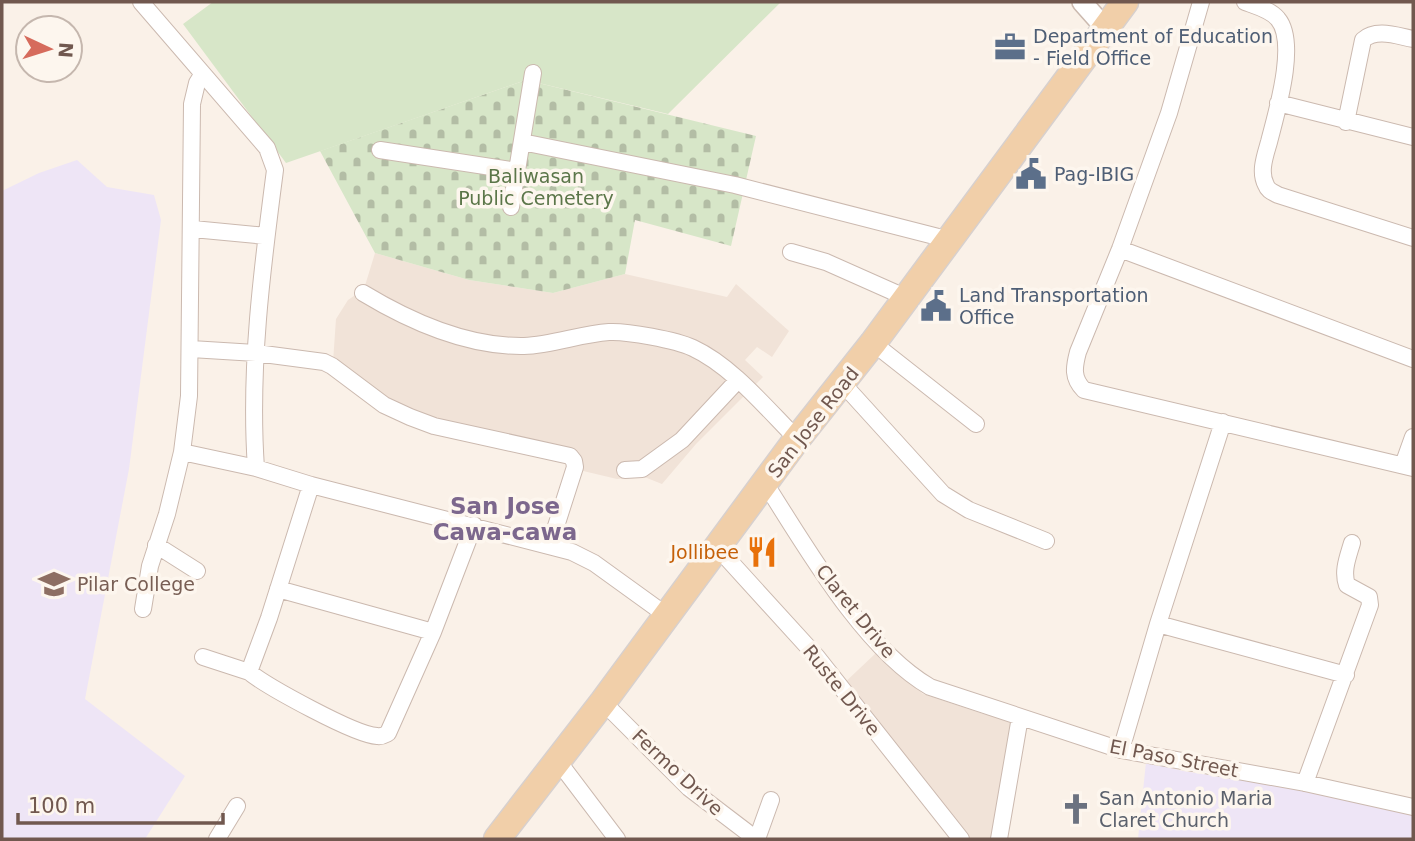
<svg xmlns="http://www.w3.org/2000/svg" width="1415" height="841" font-family="'DejaVu Sans',sans-serif">
<style>
.residential{fill:#f1e3d8}
.education{fill:#eee5f6}
.cemetery{fill:url(#cemetery-stones)}
.green{fill:#d7e6c8}
.lines{fill:none;stroke-linecap:round;stroke-linejoin:round}
.minor-casing{stroke:#cbb9af;stroke-width:18}
.tertiary-casing{stroke:#cbb9af;stroke-width:22}
.primary-casing{stroke:#d7d0ce;stroke-width:29}
.minor{stroke:#fff;stroke-width:16}
.tertiary{stroke:#fff;stroke-width:19}
.primary{stroke:#f1cfa9;stroke-width:26}
.labels{text-anchor:middle;dominant-baseline:central;stroke-width:7;stroke-linejoin:round;paint-order:stroke}
.service-label{font-size:19px;fill:#4e5e75;stroke:#fdf6ee;text-anchor:start}
.park-label{font-size:19px;fill:#5b7649;stroke:#fdf6ee}
.street-label{font-size:19px;fill:#71584f;stroke:#fdf6ee}
.food-label{font-size:19px;fill:#c56008;stroke:#fdf6ee;text-anchor:end}
.education-label{font-size:19px;fill:#785e54;stroke:#fdf6ee;text-anchor:start}
.worship-label{font-size:19px;fill:#5b616d;stroke:#fdf6ee;text-anchor:start}
.quarter-label{font-size:23px;font-weight:bold;fill:#7c678d;stroke:#fdf6ee}
</style>
<defs>
<pattern id="cemetery-stones" width="16" height="16" patternUnits="userSpaceOnUse" patternTransform="scale(1.75)"><rect width="16" height="16" fill="#d7e6c8"/><path d="M2 7V4a2 2 0 0 1 4 0v3zM10 15v-3a2 2 0 0 1 4 0v3z" fill="#b3bda5"/></pattern>
</defs>
<rect width="100%" height="100%" fill="#faf1e8"/>
<path class="residential" d="M375 253 469 280 553 293 625 274 727 297 736 284 789 331 772 357 757 347 745 360 763 377 696 444 662 484 642 476 617 479 579 470 577 459 411 415 333 362 336 319 348 300 364 289Z
M876 653 923 694 983 714 1017 721 996 839H967L840 687Z"/>
<path class="education" d="M77 160 107 187 154 195 161 220 129 469 85 699 185 776 145 839H2V191L39 173Z
M1146 762 1183 771 1382 802 1413 813V839H1138Z"/>
<path class="cemetery" d="M526 80 756 136 731 246 635 220 625 274 553 293 469 280 375 253 320 151Z"/>
<path class="green" d="M213 2H781L668 114 526 80 286 163 183 24Z"/>
<g class="lines">
<defs>
<path id="minor" d="M141 2 267 148 275 170C262 269 249 369 256 468L311 485 572 552 594 563 666 615
M1201 2 1169 113 1120 249 1078 352C1074 367 1072 378 1084 390L1413 468
M1245 2C1256 6 1271 10 1278 19 1298 43 1276 114 1269 142 1265 156 1259 172 1266 185 1268 191 1273 192 1278 195L1413 238
M1278 103 1413 137
M1346 122 1363 40C1376 28 1397 36 1413 39
M522 142 735 185 950 240
M380 150 517 171
M511 207 533 73
M193 229 266 236
M1120 249 1413 359
M791 252 826 262 907 298
M363 293C411 322 467 347 524 346 553 345 580 334 609 332 627 331 676 340 693 348 732 366 767 409 797 439
M873 343 976 424
M191 349 256 353 324 362 332 366 384 405 410 417 434 426 570 456 574 461 575 467 550 545
M843 384 943 494 969 510 1046 541
M182 452 256 468
M1403 465 1413 437
M625 470 642 469 682 440 738 380
M765 483C806 547 864 649 930 687L1121 750 1305 783 1413 807
M311 485 269 618 249 672C268 687 355 735 377 736 382 737 384 735 388 733L433 632 474 525
M156 545 197 571
M716 546 817 657 961 839
M278 589 433 632
M143 609 150 566 167 514 182 452 189 396 192 104 197 83 202 75
M1158 624 1346 675
M203 657 249 672
M603 702 689 788 756 839
M1121 750 1158 624 1223 422
M558 761 617 839
M1305 783 1370 605 1369 597 1347 585C1342 571 1348 557 1352 543
M217 839 237 806
M757 839 771 800
M999 839 1020 717"/>
<path id="tertiary" d="M1082 2 1106 29"/>
<path id="primary" d="M497 839 603 702 797 439 873 343 1125 2"/>
</defs>
<use href="#minor" class="minor-casing"/>
<use href="#tertiary" class="tertiary-casing"/>
<use href="#primary" class="primary-casing"/>
<use href="#minor" class="minor"/>
<use href="#tertiary" class="tertiary"/>
<use href="#primary" class="primary"/>
</g>
<defs>
<symbol id="office-bare" viewBox="-9 -9 18 18"><path d="M-6-3h4V-5.5h4V-3h4V5H-6ZM-1-4.5V-3h2v-1.5ZM-6 0V1H6V0Z" fill="#5c6f8a" stroke="#fdf6ee" stroke-width="2.5" paint-order="stroke"/></symbol>
<symbol id="civic-bare" viewBox="-9 -9 18 18"><path d="M-.6-6.5H3V-4.5H.6V-3L4-1V1h2V6H-6V1h2V-1L-.6-3ZM-1.2 2.5V6h2.4V2.5Z" fill="#5c6f8a" stroke="#fdf6ee" stroke-width="2.5" paint-order="stroke"/></symbol>
<symbol id="restaurant-bare" viewBox="-9 -9 18 18"><path d="M-5-6h1v4h1v-4h1v4h1v-4h1v5L-1.5 .5V6h-2V.5L-5-1ZM5-6V6H3V1.5H1.5Q1.5-4 5-6Z" fill="#e8710a" stroke="#fdf6ee" stroke-width="2.5" paint-order="stroke"/></symbol>
<symbol id="university-bare" viewBox="-9 -9 18 18"><path d="M0-5L7-2L0 1L-7-2ZM-4 1L0 2.5L4 1V4Q0 6-4 4Z" fill="#8d6e63" stroke="#fdf6ee" stroke-width="2.5" paint-order="stroke"/></symbol>
<symbol id="church-bare" viewBox="-9 -9 18 18"><path d="M-1.2-6h2.4v3.5h3.3v2.4h-3.3V6h-2.4V-.1h-3.3v-2.4h3.3Z" fill="#6b7280" stroke="#fdf6ee" stroke-width="2.5" paint-order="stroke"/></symbol>
</defs>
<g fill-rule="evenodd">
<use href="#office-bare" x="988" y="25" width="44" height="44"/>
<use href="#civic-bare" x="1009" y="152" width="44" height="44"/>
<use href="#civic-bare" x="914" y="284" width="44" height="44"/>
<use href="#restaurant-bare" x="740" y="530" width="44" height="44"/>
<use href="#university-bare" x="32" y="562" width="44" height="44"/>
<use href="#church-bare" x="1054" y="787" width="44" height="44"/>
</g>
<g class="labels">
<g class="service-label">
<text x="1033" y="36">Department of Education<tspan x="1033" dy="22">- Field Office</tspan></text>
<text x="1054" y="174">Pag-IBIG</text>
<text x="959" y="295">Land Transportation<tspan x="959" dy="22">Office</tspan></text>
</g>
<g class="park-label">
<text x="536" y="176">Baliwasan<tspan x="536" dy="22">Public Cemetery</tspan></text>
</g>
<g class="street-label">
<text transform="translate(813 422) rotate(-52)">San Jose Road</text>
<text transform="translate(856 611) rotate(51)">Claret Drive</text>
<text transform="translate(842 690) rotate(51)">Ruste Drive</text>
<text transform="translate(1174 758) rotate(11)">El Paso Street</text>
<text transform="translate(678 772) rotate(43)">Fermo Drive</text>
</g>
<g class="food-label">
<text x="739" y="552">Jollibee</text>
</g>
<g class="education-label">
<text x="77" y="584">Pilar College</text>
</g>
<g class="worship-label">
<text x="1099" y="798">San Antonio Maria<tspan x="1099" dy="22">Claret Church</tspan></text>
</g>
<g class="quarter-label">
<text x="505" y="506">San Jose<tspan x="505" dy="26">Cawa-cawa</tspan></text>
</g>
</g>
<rect width="1415" height="841" fill="none" stroke="#71584f" stroke-width="7"/>
<g transform="translate(49 49) rotate(94)"><circle r="33" fill="#fdf6ee" stroke="#c5b7ae" stroke-width="2"/>
<path d="M0-5L12 26L0 18L-12 26Z" fill="#d66b5c"/>
<text y="-10" font-size="19" font-weight="bold" text-anchor="middle" fill="#71584f">N</text>
</g>
<path d="M18 813v10h205v-10" fill="none" stroke="#71584f" stroke-width="3.5"/>
<text x="28" y="813" font-size="21" fill="#71584f" stroke="#fdf6ee" stroke-width="5" paint-order="stroke">100 m</text>
</svg>
